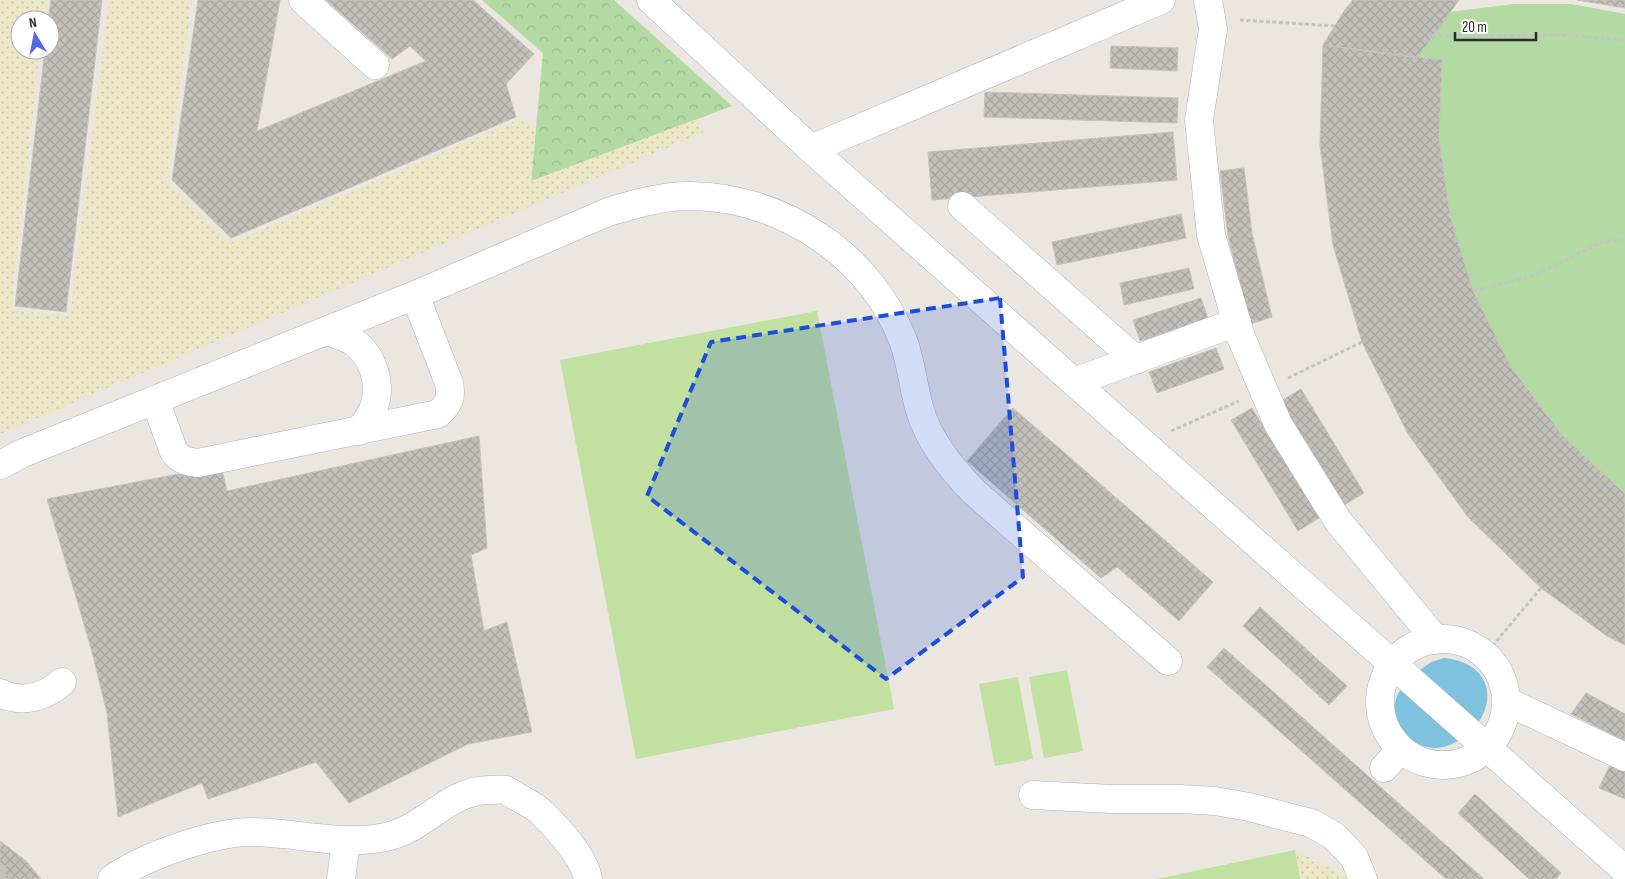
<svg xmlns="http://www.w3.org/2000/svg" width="1625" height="879" font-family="'Sofia Sans Condensed',sans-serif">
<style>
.forest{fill:url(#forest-crowns)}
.sand{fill:url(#sand-dots)}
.garden{fill:#b3daa2}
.pitch{fill:#c2e09f}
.water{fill:#7fc2df}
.building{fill:url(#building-cross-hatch);stroke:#c6c2b8}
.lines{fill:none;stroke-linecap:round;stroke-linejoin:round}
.minor-tunnel{stroke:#c5c1bb;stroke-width:28;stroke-dasharray:28 14;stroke-linecap:butt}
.minor-casing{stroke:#afb0b9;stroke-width:29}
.path{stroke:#c4c4c4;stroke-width:3;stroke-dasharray:4 2.5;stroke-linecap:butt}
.minor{stroke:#fff;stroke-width:28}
.marked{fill:#1d4ed8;fill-opacity:0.2;stroke:#1d4ed8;stroke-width:4;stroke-dasharray:10 6;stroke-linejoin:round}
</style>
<defs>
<pattern id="forest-crowns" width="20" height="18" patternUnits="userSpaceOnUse" patternTransform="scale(1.25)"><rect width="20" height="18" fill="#b3daa2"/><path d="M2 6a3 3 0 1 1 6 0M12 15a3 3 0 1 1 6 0" fill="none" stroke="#9abb8c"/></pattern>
<pattern id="sand-dots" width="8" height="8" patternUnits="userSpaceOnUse" patternTransform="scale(1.25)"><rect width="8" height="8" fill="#ece7c6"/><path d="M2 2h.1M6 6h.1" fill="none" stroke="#cbc6aa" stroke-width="1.8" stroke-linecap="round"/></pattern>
<pattern id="building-cross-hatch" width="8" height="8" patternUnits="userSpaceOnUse" patternTransform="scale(1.25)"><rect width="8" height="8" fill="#c3c0bb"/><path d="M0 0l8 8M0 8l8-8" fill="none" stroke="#a8a5a1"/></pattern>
</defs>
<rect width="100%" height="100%" fill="#ebe6df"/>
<path class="forest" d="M482 0H614L732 106 531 182 543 53Z"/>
<path class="sand" d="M0 0H46L43 20H20V50H40L11 310 70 316 109 0H192L167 181 230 243 520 119 536 127 531 181 694 120 704 132 0 434Z
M1295 850 1351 879H1300Z"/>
<path class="garden" d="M1514 4H1571L1625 14V494L1562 435 1511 367 1473 291 1450 216 1439 139 1442 60 1417 58 1450 12Z"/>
<path class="pitch" d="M817 311 894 709 636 759 560 360Z
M1067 670 1083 751 1044 758 1029 677Z
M1018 677 1033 759 995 766 979 684Z
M1295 850 1300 879H1157Z"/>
<path class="water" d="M1444 658C1481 661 1500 690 1478 723L1420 670 1431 662Z
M1404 686 1463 737C1420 772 1375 714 1404 686Z"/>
<path class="building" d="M51 0H102L66 312 15 306 45 50H50V20H48Z
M198 0H280L257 131 426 61 410 46 392 59 326 0H473L534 54 506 84 516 117 231 238 172 180Z
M1353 0H1459L1417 58 1323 45 1344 11Z
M1577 0H1625V8Z
M1323 45 1442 60 1439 139 1450 216 1473 291 1511 367 1562 435 1625 494V645L1607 636 1541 588 1468 517 1408 434 1362 342 1333 245 1320 146Z
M1111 46 1178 48 1177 71 1110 68Z
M985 92 1178 98 1177 123 984 117Z
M1173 132 1177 180 932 200 928 152Z
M1244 168 1252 233 1272 317 1250 324 1228 236 1220 171Z
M1181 214 1186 238 1057 265 1052 242Z
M1189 268 1194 289 1124 305 1120 283Z
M1201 298 1208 319 1140 341 1133 320Z
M1216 348 1224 369 1157 393 1149 372Z
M1301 389 1364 493 1344 505 1281 401Z
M1013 408 1213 582 1179 621 1117 567 1101 578 967 461Z
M1252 408 1319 518 1298 531 1231 420Z
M479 436 487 548 471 555 484 631 507 622 532 732 468 744 349 803 316 762 208 799 202 783 118 817 107 713 91 648 47 499 221 466 227 491Z
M1260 607 1347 686 1329 705 1243 626Z
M1224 648 1484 879H1446L1207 667Z
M1586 693 1625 714V741L1571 714Z
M1611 763 1625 770V799L1599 788Z
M1475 794 1561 873 1556 879H1529L1458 813Z
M0 841 26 861 41 879H0Z"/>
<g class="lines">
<path class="minor-tunnel" d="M0 879H6"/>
<defs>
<path id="minor" d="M303 0 375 65
M651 0 811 149 1625 870
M1208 0 1213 29 1199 120 1211 235 1241 337 1278 424 1338 521 1436 640
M811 149 1161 0
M962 206 1136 360
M326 331C335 333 343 336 352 341 373 354 382 384 374 407 371 416 365 423 359 431
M1074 382 1237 322
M155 400 174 452C181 460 187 462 198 463L438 414C449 404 452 397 449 383L415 295
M0 465 23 453 415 295 608 212C635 204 662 196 690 196 782 197 869 254 903 340 911 362 913 385 919 407 928 440 950 467 974 492L1168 661
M1380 702a63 63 0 1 1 126 0a63 63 0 1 1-126 0Z
M0 693C22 704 45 697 62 682
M1506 701 1625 757
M1384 768 1401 749
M1033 795 1112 799H1180L1215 801 1249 807 1311 823 1334 836 1354 857 1363 879
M112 879C144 856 215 831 254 832 298 833 342 846 386 837 425 829 449 789 491 790 495 790 501 789 506 790 510 792 515 796 519 798 526 802 535 806 541 812 556 826 585 858 588 879
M341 879 346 841"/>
</defs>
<use href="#minor" class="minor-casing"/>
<path class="path" d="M1240 20 1335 26
M1432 36 1565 35 1625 40
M1473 291 1533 276 1602 242 1625 239
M1288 378 1362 342
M1171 431 1239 401
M1625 494V493
M1484 656 1541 588"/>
<use href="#minor" class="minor"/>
</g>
<path class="marked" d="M1000 298 1023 577 886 679 647 496 711 342Z"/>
<g transform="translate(35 35) rotate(350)"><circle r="24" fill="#ffffff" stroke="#aaaaaa"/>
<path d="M0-4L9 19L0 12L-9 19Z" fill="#5368e3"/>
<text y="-8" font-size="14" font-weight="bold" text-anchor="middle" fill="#2b2b2b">N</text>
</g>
<path d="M1455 32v8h81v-8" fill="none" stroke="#2b2b2b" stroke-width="2.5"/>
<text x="1462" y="32" font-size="15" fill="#2b2b2b" stroke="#ffffff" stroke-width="4" paint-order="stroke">20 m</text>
</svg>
